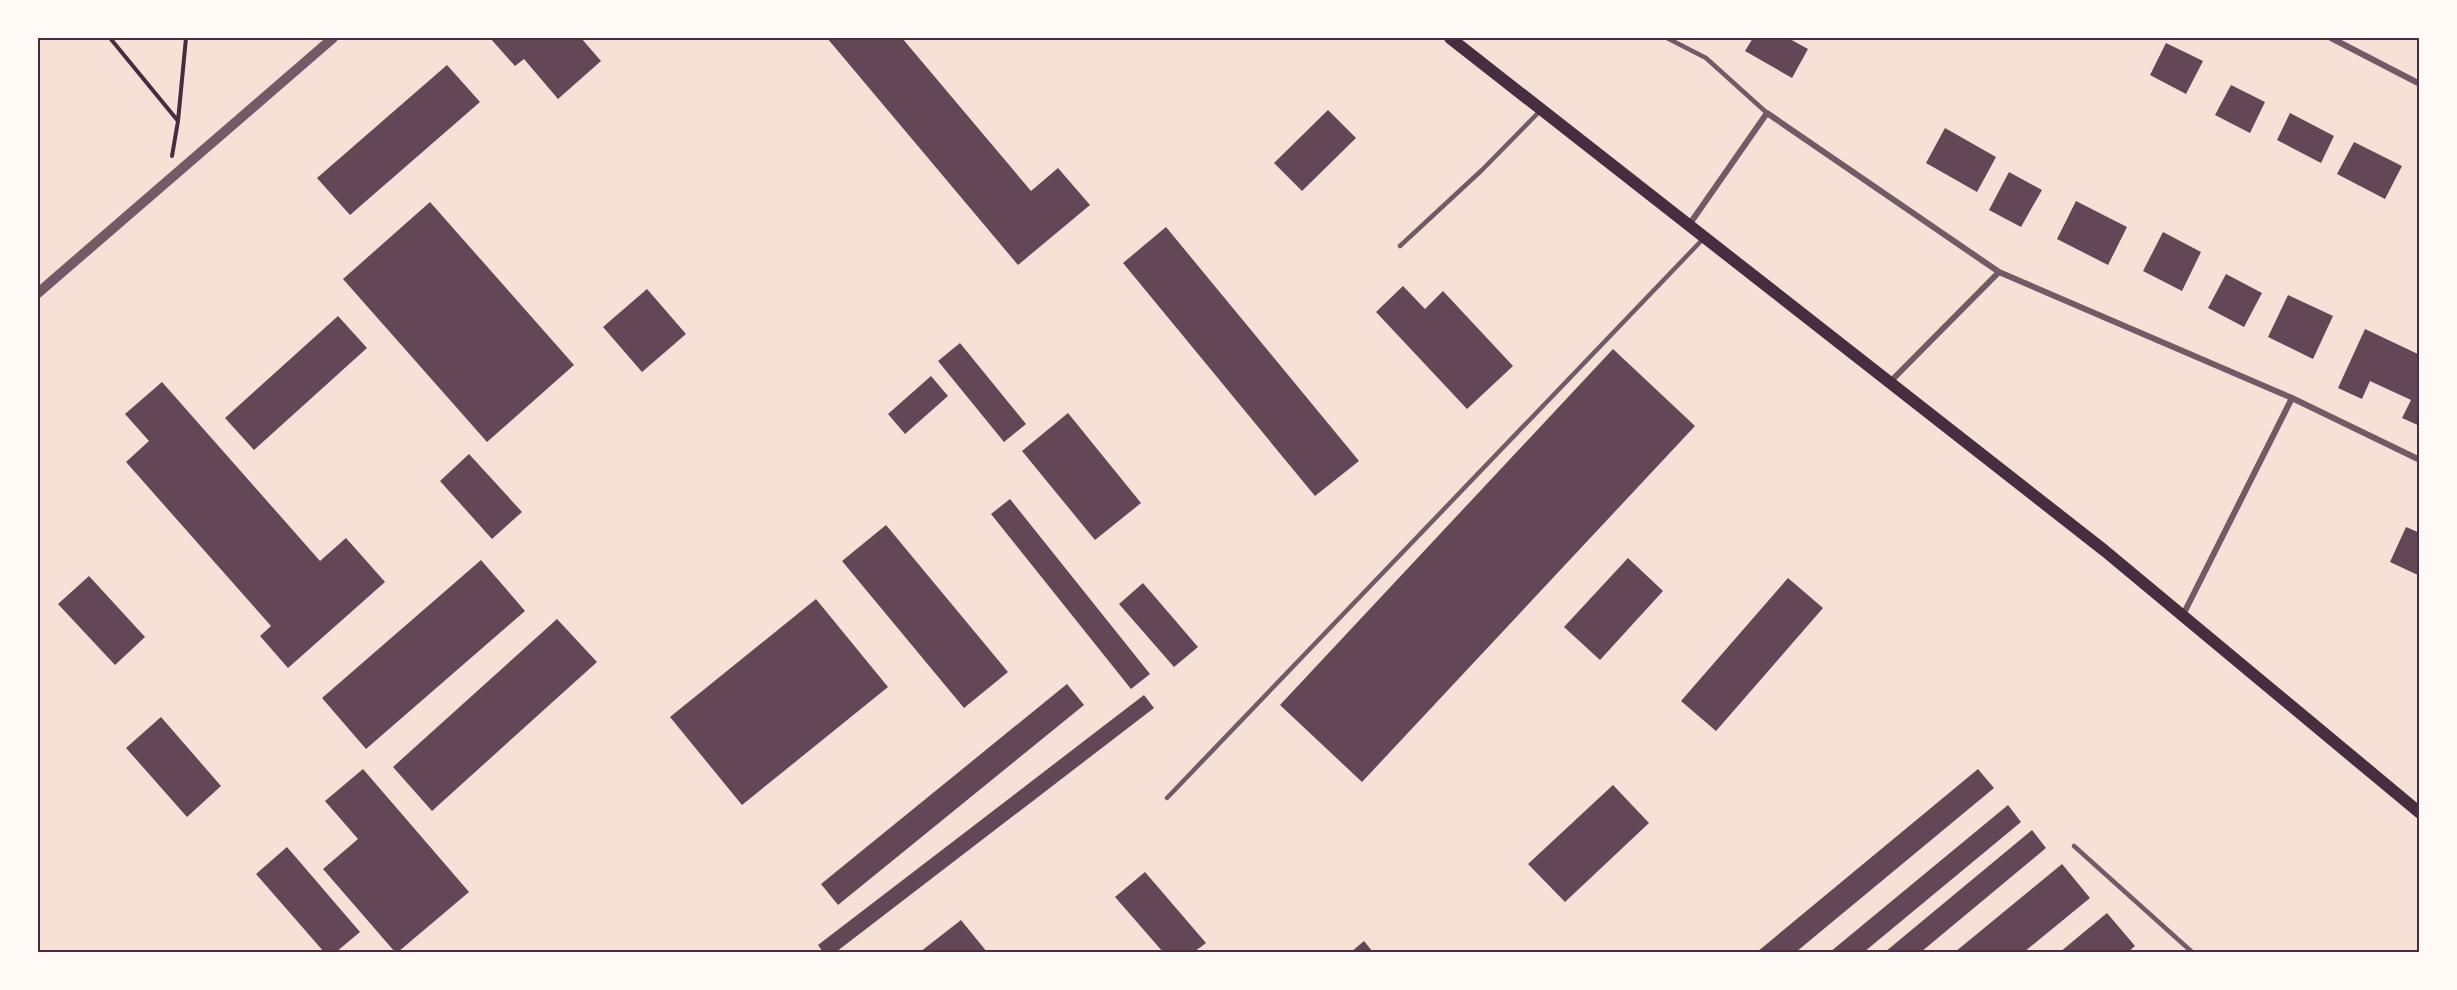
<svg xmlns="http://www.w3.org/2000/svg" width="2457" height="990" font-family="'Source Sans 3',sans-serif">
<style>
.building{fill:#644757}
.lines{fill:none;stroke-linecap:round;stroke-linejoin:round}
.path{stroke:#4a2c40;stroke-width:4}
.service{stroke:#755966;stroke-width:4.5}
.minor{stroke:#755966;stroke-width:6}
.tertiary{stroke:#755966;stroke-width:10}
.secondary{stroke:#4a2c40;stroke-width:12}
.neatline{fill:none;stroke:#4a2c40;stroke-width:2}
</style>
<rect width="100%" height="100%" fill="#f7e1d7"/>
<path class="building" d="M490 38H581L601 61 558 99 524 59 515 66Z
M827 38H902L1031 191 1058 168 1090 205 1018 265Z
M1753 38H1788L1808 49 1792 78 1745 51Z
M2166 43 2203 61 2186 94 2150 75Z
M447 65 480 102 350 215 317 178Z
M2231 85 2265 102 2250 133 2215 115Z
M1328 110 1356 138 1302 191 1274 163Z
M2290 113 2334 136 2321 163 2277 140Z
M1945 128 1996 157 1977 192 1926 163Z
M2354 142 2402 166 2385 199 2337 174Z
M2009 172 2042 190 2021 227 1989 210Z
M2076 201 2127 227 2108 265 2057 239Z
M430 202 574 365 487 442 343 279Z
M1166 227 1359 461 1315 496 1123 263Z
M2163 232 2201 252 2182 291 2143 271Z
M2226 274 2262 293 2244 327 2208 308Z
M1403 286 1425 309 1443 291 1513 366 1467 409 1376 312Z
M647 289 686 334 642 372 603 327Z
M2288 295 2333 316 2313 359 2268 337Z
M338 316 367 348 254 450 225 418Z
M2365 329 2420 355V426L2402 418 2411 400 2370 381 2362 399 2338 388Z
M960 343 1026 424 1004 442 938 361Z
M1613 349 1695 426 1362 782 1280 705Z
M931 376 948 396 905 434 888 414Z
M162 382 320 561 346 538 385 582 288 668 260 636 271 626 126 462 149 441 125 414Z
M1068 413 1141 503 1095 540 1022 451Z
M469 454 522 512 492 539 440 481Z
M1010 499 1150 674 1131 689 991 514Z
M886 525 1008 672 964 708 842 561Z
M2406 527 2420 533V576L2390 562Z
M1628 558 1663 591 1600 660 1564 627Z
M481 560 525 611 366 749 322 698Z
M89 576 145 637 115 665 58 604Z
M1788 578 1823 608 1716 731 1681 701Z
M1143 583 1198 647 1174 667 1119 604Z
M816 599 888 687 742 805 670 717Z
M557 619 597 662 432 811 393 767Z
M1067 684 1084 705 838 905 821 884Z
M1144 695 1154 708 836 952H823L818 945Z
M161 717 221 786 187 817 126 748Z
M363 769 469 892 398 952H395L323 869 358 839 325 801Z
M1978 769 1994 788 1796 952H1757Z
M1613 785 1649 823 1565 902 1528 864Z
M2008 805 2021 822 1864 952H1830Z
M2032 830 2046 848 1921 952H1885Z
M287 847 360 932 336 952H324L256 874Z
M2062 864 2090 898 2024 952H1955Z
M1145 872 1206 943 1194 952H1163L1115 897Z
M2107 913 2135 946 2128 952H2060Z
M961 920 987 952H920Z
M1364 941 1373 952H1351Z"/>
<g class="lines">
<path class="path" d="M110 38 178 121
M172 156 178 121 186 38"/>
<path class="service" d="M1667 38 1706 58 1767 113
M1400 246 1482 170 1540 111
M1167 798 1703 239
M2074 846 2192 952"/>
<path class="minor" d="M2331 38 2420 84
M1689 225 1767 113 1999 272 2292 398 2420 460
M1890 382 1999 272
M2183 615 2292 398"/>
<path class="tertiary" d="M38 293 333 38"/>
<path class="secondary" d="M1450 38 2105 551 2420 813"/>
</g>
<rect width="2457" height="990" fill="none" stroke="#fffaf5" stroke-width="78"/>
<rect x="39" y="39" width="2379" height="912" class="neatline"/>
</svg>
